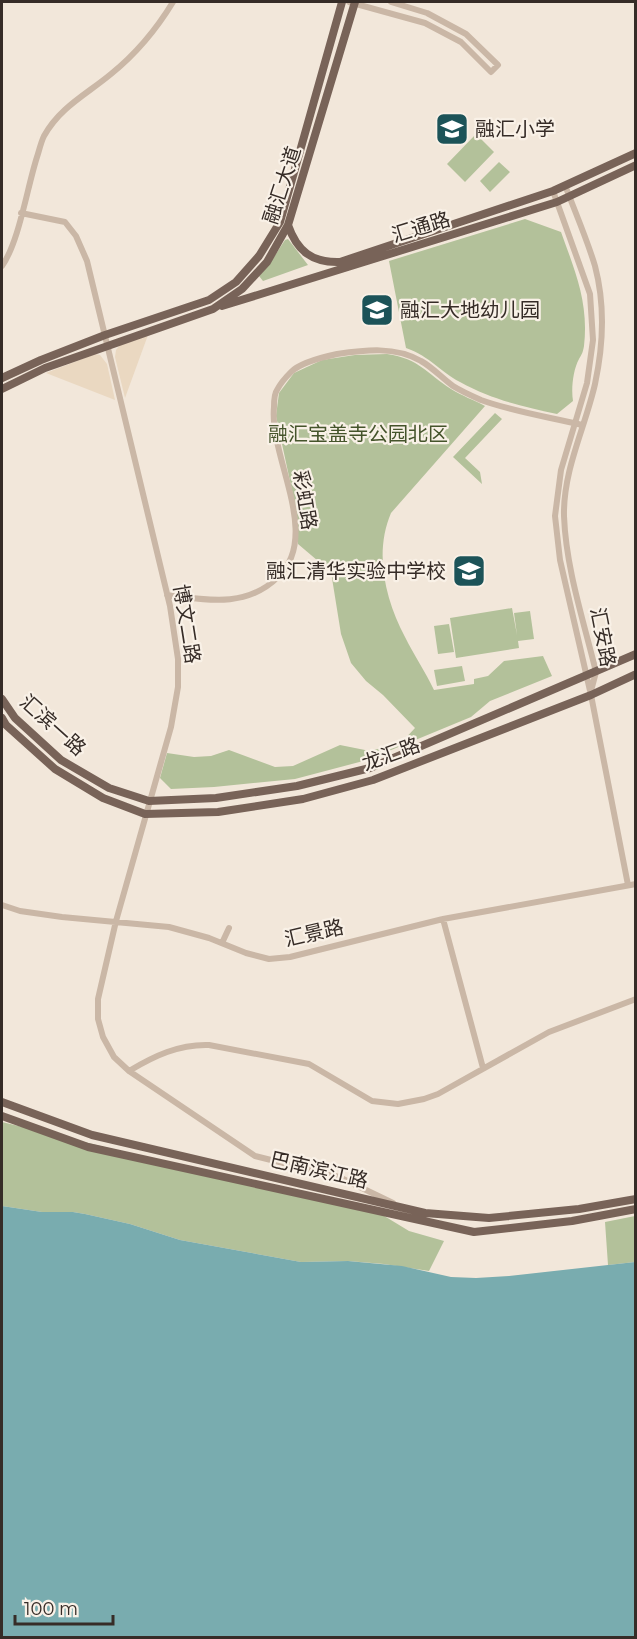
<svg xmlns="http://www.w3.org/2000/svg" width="637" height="1639" font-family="Montserrat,'Noto Sans SC',sans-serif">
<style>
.green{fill:#b3c19a}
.plaza{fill:#ead8c1}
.water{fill:#79acaf}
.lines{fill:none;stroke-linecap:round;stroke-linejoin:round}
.minor{stroke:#cab7a6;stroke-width:6}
.major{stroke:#786358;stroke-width:8}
.labels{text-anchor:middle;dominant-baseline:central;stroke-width:4.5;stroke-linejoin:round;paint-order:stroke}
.poi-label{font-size:20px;fill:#362c27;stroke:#f9f1e7;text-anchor:start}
.street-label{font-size:20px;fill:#362c27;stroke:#f9f1e7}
.park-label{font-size:20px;fill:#45542b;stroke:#f9f1e7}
</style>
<rect width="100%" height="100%" fill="#f2e7da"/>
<path class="green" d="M476 134 494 152 465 182 447 164Z
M499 162 510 172 490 192 480 181Z
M525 219 561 232C575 271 589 303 584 346 583 352 582 354 579 359 573 370 571 389 573 401L557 414C521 406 493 400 460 382 439 371 431 357 406 348L389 261Z
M288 239 308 265 263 281 259 276 270 263 285 240Z
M387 354C420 359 426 373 451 389 462 396 474 400 485 406L391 513C374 553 385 599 405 637 414 655 425 671 434 690L474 684V679L488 676 504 661 543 656 552 676 490 701 471 717 367 760 295 779 214 787 171 789 160 778 167 753 194 757 211 756 229 750 275 767 293 766 340 745 370 751 401 743 415 728 383 695 366 681 351 663 341 634 331 572 298 544 296 509 276 416 279 393 294 373 322 360 355 355Z
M495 413 502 419 465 458 480 472 482 484 453 457Z
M512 608 517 635 514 613 530 611 534 639 518 641 519 648 456 658 450 618Z
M449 624 454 652 438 654 434 626Z
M462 666 465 681 437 686 434 670Z
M2 1122 381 1214 409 1231 444 1241 429 1271 384 1264 348 1261 301 1262 180 1240 130 1224 85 1214 73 1212H42L2 1206Z
M635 1216V1262L608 1265 605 1222Z"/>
<path class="plaza" d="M148 335 125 398 115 357 116 350 120 345Z
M95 354 100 355 107 364 115 400 46 373Z"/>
<path class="water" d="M2 1206 42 1212H73L85 1214 130 1224 180 1240 301 1262 348 1261 402 1266 451 1277 476 1278 509 1276 635 1262V1637H2Z"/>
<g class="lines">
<path class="minor" d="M349 2 425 23 461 42 491 72 498 65 466 34 427 13 391 2
M565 185C575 212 587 239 595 266 605 304 603 347 595 384 585 428 563 470 564 516 566 569 584 622 596 672L591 691
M553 191 590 294 593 340 587 383 561 470 555 516 560 560 591 695 628 885
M21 213 65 222 76 236 87 261 170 606 178 659V687L171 727 116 921 98 999V1019L103 1037 114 1057 129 1071 255 1156 339 1177 393 1203
M2 266C19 242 27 188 37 157 39 151 41 142 44 136 60 107 87 94 111 74 137 53 156 30 173 2
M167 595C207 600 247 608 278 577 322 535 269 458 274 407 274 402 274 394 277 390 280 384 286 377 291 372 301 362 323 357 337 354 365 350 395 346 421 361 432 367 442 378 453 386 461 391 472 396 481 400 514 412 549 417 582 425
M2 905 20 911 62 917 169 927 209 938 246 953 269 959 290 957 443 919 636 884
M443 919 483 1068
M222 943 229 928
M129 1071C154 1056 179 1044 209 1045L309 1064 372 1101 398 1104 424 1099 438 1094 549 1032 636 999"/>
<path class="major" d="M288 225C297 251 312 263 340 262L553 191 636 153
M222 306 557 202 636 165
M2 378 41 360 105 335 209 300 236 282 259 256 280 222 342 2
M2 389 45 368 213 309 242 289 267 262 288 225 355 2
M2 699 15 718 61 760 109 788 149 801 216 798 297 786 370 768 636 654
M2 718 6 725 55 769 103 798 145 814 218 812 303 799 373 780 591 695 636 674
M2 1102 92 1135 425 1213 489 1218 579 1209 636 1199
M2 1116 88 1147 474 1232 572 1221 636 1209"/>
</g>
<defs>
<symbol id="school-square" viewBox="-11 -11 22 22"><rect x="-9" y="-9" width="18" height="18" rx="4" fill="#1c5358" stroke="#f9f1e7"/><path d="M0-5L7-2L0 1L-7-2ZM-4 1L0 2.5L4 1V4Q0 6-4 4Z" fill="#fff"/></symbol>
</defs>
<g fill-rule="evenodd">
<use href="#school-square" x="433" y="110" width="38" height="38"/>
<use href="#school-square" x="358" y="291" width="38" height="38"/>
<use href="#school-square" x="450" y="552" width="38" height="38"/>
</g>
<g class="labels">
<g class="poi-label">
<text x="475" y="129">融汇小学</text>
<text x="400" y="310">融汇大地幼儿园</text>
<text x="446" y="571" text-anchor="end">融汇清华实验中学校</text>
</g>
<g class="street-label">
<text transform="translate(282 185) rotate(-72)">融汇大道</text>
<text transform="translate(421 227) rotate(-17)">汇通路</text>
<text transform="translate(305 500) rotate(81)">彩虹路</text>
<text transform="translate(187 624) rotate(81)">博文二路</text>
<text transform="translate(603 637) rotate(79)">汇安路</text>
<text transform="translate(53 725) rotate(42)">汇滨一路</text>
<text transform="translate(391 754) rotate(-20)">龙汇路</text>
<text transform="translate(314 933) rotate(-13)">汇景路</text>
<text transform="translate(319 1170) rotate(13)">巴南滨江路</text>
</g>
<g class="park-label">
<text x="358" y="434">融汇宝盖寺公园北区</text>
</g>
</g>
<rect width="637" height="1639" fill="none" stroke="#362c27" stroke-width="6"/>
<path d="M15 1615v9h98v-9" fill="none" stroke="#362c27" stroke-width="3"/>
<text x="24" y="1615" font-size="18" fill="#362c27" stroke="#f9f1e7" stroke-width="4.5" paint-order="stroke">100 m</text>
</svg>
